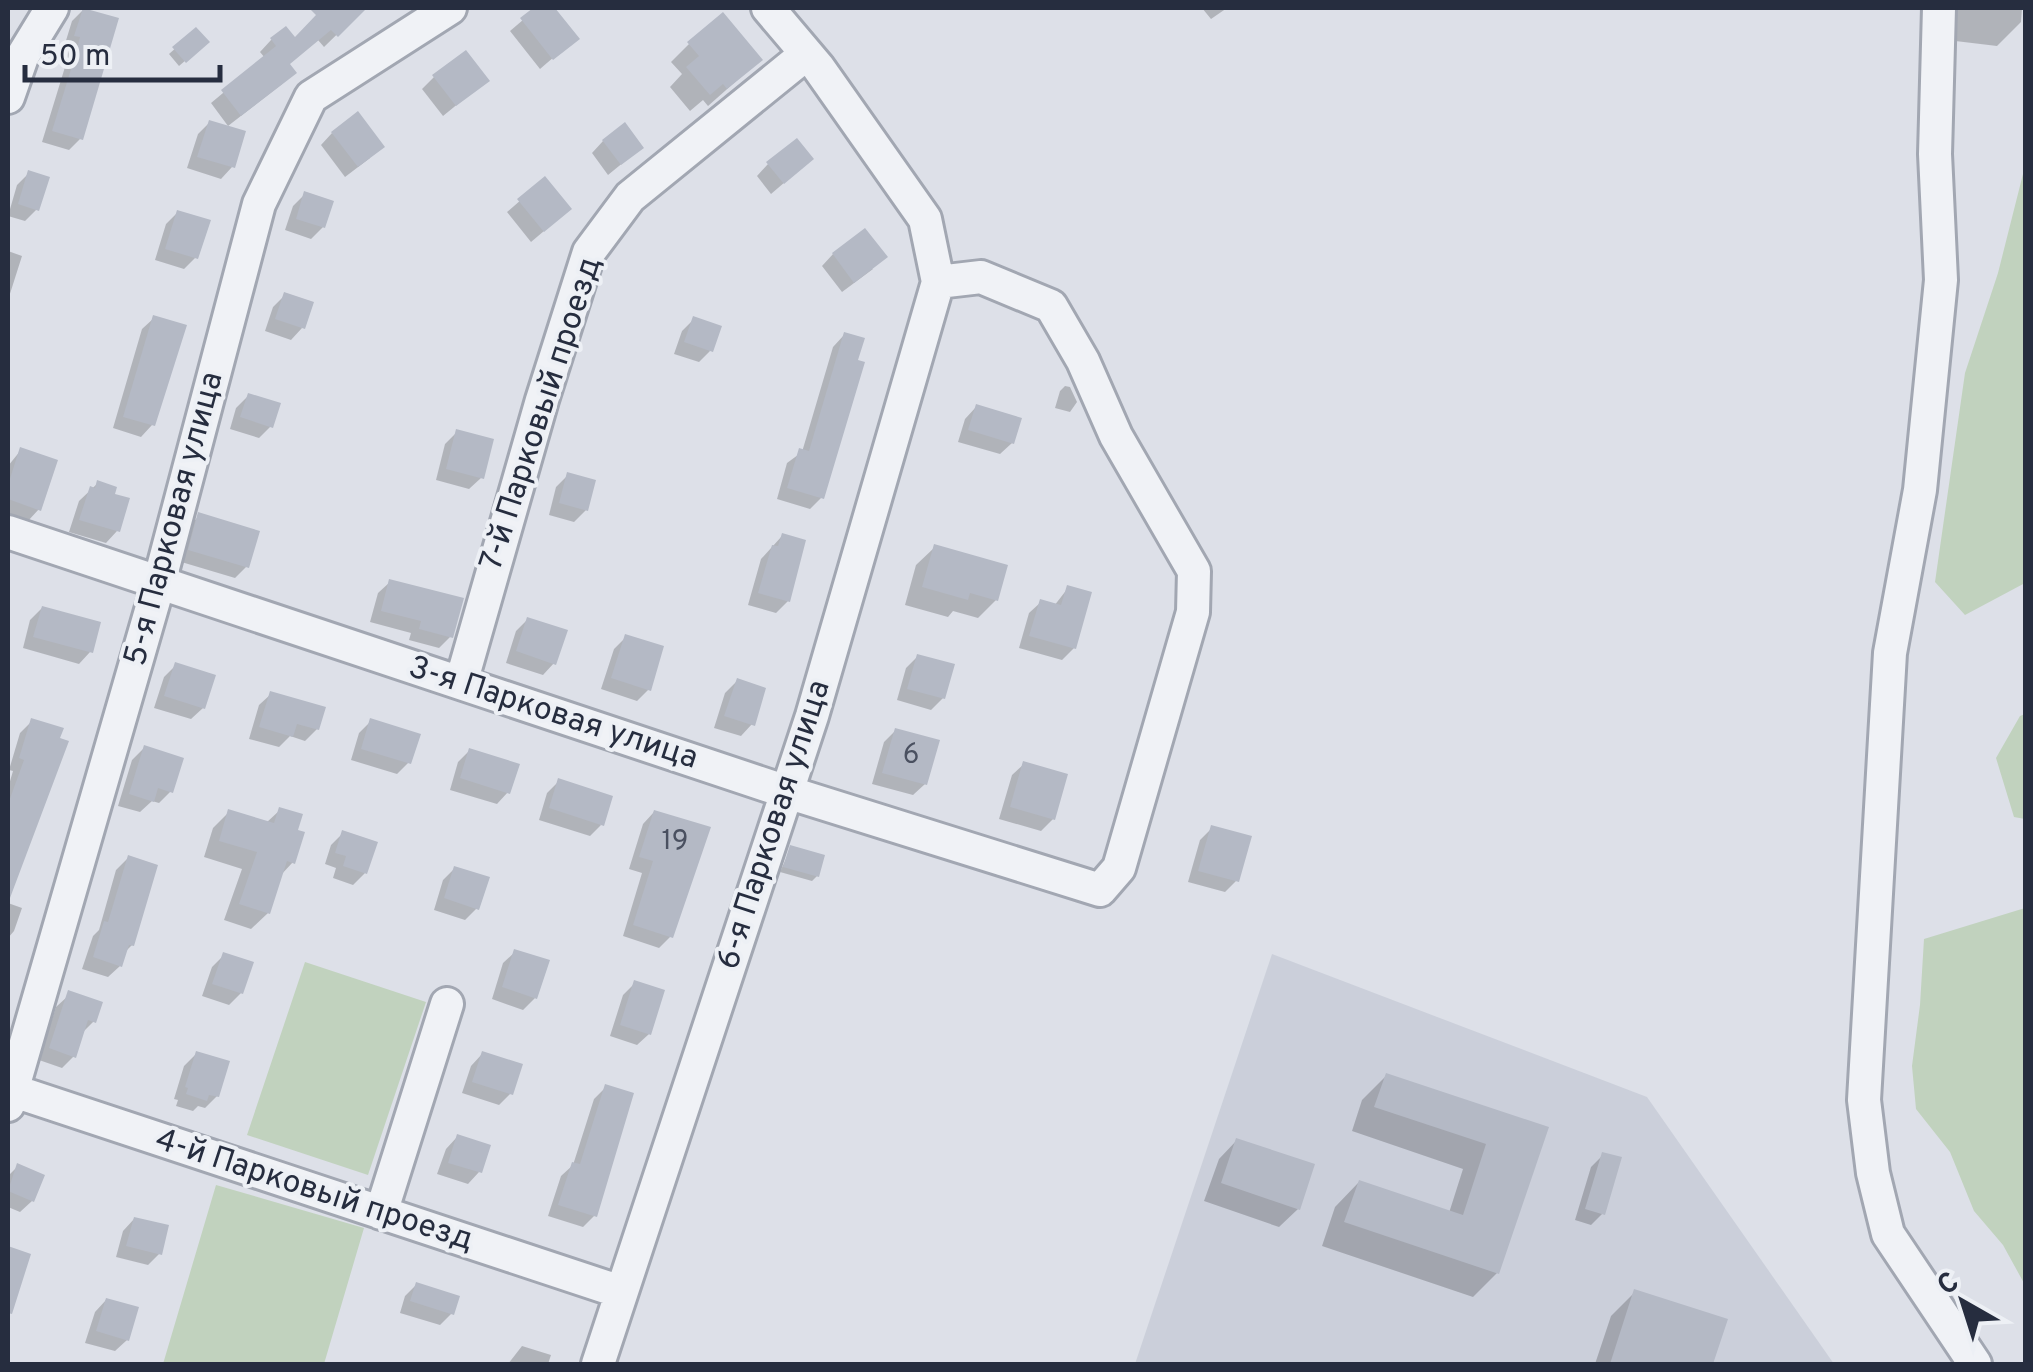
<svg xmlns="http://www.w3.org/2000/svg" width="2033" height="1372" font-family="Overpass,sans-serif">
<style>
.built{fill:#cbcfda}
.green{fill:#c1d2be}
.shadow{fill:#0003}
.building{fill:#b4b9c5}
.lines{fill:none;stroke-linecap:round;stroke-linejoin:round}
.minor-casing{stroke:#a2a7b2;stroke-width:38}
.minor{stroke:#f0f2f6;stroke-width:32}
.labels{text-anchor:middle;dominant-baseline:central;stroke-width:8;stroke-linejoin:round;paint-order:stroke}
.number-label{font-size:28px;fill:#4a5060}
.street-label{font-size:32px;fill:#262d3f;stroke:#edf0f5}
</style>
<rect width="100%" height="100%" fill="#dde0e8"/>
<path class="built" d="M1272 954 1647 1097 1834 1364H1135Z"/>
<path class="green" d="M2025 166V583L1965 615 1935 582 1965 373 1998 273Z
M2025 714H2026L2025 819 2014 817 1996 758 2020 716Z
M2025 908H2026L2025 1285 2003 1245 1974 1211 1950 1152 1916 1109 1912 1066 1920 1005 1924 939Z
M305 962 426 1002 368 1175 247 1135Z
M216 1185 364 1228 324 1364H163Z"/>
<path class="shadow" d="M328 8H364L324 47 318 40 287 65 282 84 228 126 211 103 265 58 260 52 271 40 286 29 294 40Z
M537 8H552L576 38 540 69 510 31Z
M1202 8H1227L1211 19Z
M1951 8H2022L2021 22 1997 46 1947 40Z
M84 9 80 139 69 150 42 142 65 67 69 49 64 47 72 21Z
M196 30 207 42 179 66 169 54Z
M689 44 760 60 708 106 703 100 690 111 670 87 682 74 671 62Z
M434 77 486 81 443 116 422 89Z
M209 123 232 167 221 179 187 168 198 134Z
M332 133 370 158 345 177 321 145Z
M603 141 641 148 608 175 592 153Z
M768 164 799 170 771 194 757 176Z
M29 173 37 209 25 221 8 216 17 185Z
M545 179 557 220 531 242 507 212Z
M305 194 323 227 311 239 285 230 293 206Z
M178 212 196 257 184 269 155 260 166 224Z
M8 251 22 256 8 300Z
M833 254 873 269 842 292 822 266Z
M285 295 302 328 291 340 265 331 273 307Z
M154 318 152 425 141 437 113 428 142 329Z
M694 319 710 351 699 362 674 354 682 331Z
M844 335 822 497 810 509 777 499 787 463 802 452 833 347Z
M1065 386 1070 387 1077 402 1070 412 1055 408 1060 391Z
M248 396 271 426 259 438 230 429 236 408Z
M976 407 1012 443 1000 454 958 442 965 419Z
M457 432 481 478 469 489 436 480 445 444Z
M21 450 39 509 28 521 8 514V466Z
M568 475 586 510 574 522 549 515 556 487Z
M98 483 117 531 106 543 69 532 79 501Z
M199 516 247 566 235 578 178 561 187 528Z
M782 536 788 601 776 613 748 605 761 559Z
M935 547 996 600 978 618 953 611 948 617 905 605 916 565Z
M390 582 451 636 439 648 409 640 411 633 370 622 378 593Z
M1068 588 1074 648 1062 660 1019 648 1029 613 1041 602 1054 606Z
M42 608 90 652 79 664 23 648 30 620Z
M528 619 554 663 543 675 506 663 516 631Z
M626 637 649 689 637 701 601 689 614 649Z
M918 656 943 698 931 710 897 700 906 668Z
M176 665 203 708 191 719 154 708 164 677Z
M737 681 752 724 741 736 714 728 725 693Z
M271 694 317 729 305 741 290 736 279 747 249 739 259 705Z
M32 721 9 873 8 788 13 771 9 770 20 733Z
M371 721 409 762 397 774 351 760 359 733Z
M896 730 925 784 913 795 872 784 884 742Z
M144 748 171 791 159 803 152 801 140 812 118 806 132 760Z
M470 750 508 792 497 804 450 790 458 762Z
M1024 764 1053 819 1041 831 999 819 1012 775Z
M559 781 601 825 590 836 539 820 547 793Z
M280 810 295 832 293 862 280 876 268 913 251 929 224 920 242 869 204 857 213 828 229 812 266 823Z
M654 812 671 936 659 948 623 936 642 873 629 869 643 824Z
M1212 828 1236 881 1225 892 1188 882 1200 840Z
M343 833 365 873 353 885 333 878 336 868 325 864 331 845Z
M791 848 817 876 812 881 780 872Z
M128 858 132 945 124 953 120 966 108 977 82 969 93 936 99 930 116 870Z
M455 868 477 908 465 920 434 910 443 880Z
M8 903 22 908 14 931 8 938Z
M515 952 535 998 523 1010 492 999 503 963Z
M224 955 241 993 229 1005 202 996 212 967Z
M635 983 649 1034 637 1045 610 1036 623 995Z
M68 996 94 1021 81 1034 74 1056 62 1068 39 1060 56 1007Z
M196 1054 217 1096 205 1108 198 1106 193 1111 176 1106 178 1100 174 1099 184 1066Z
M482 1054 511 1093 499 1105 462 1093 471 1066Z
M1386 1076 1545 1129 1497 1273 1473 1297 1322 1246 1335 1207 1359 1182 1449 1213 1463 1169 1352 1131 1362 1100Z
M606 1087 595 1215 583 1227 548 1216 561 1176 573 1165 594 1099Z
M457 1137 479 1172 468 1184 437 1174 446 1149Z
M1237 1140 1298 1209 1279 1227 1204 1201 1219 1159Z
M1603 1155V1213L1591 1225 1575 1220 1591 1167Z
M18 1166 32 1201 20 1212 8 1207V1176Z
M134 1219 160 1253 148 1265 116 1257 123 1231Z
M416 1285 452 1313 440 1325 400 1313 405 1296Z
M1635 1292 1724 1320 1710 1364H1595L1611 1316Z
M106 1300 127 1340 115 1351 85 1343 95 1312Z
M522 1346 551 1355 548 1364H508Z"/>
<path class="building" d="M83 8 119 18 83 140 52 131 76 53 80 37 74 36Z
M309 8H367L338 37 331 30 290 64 297 73 241 116 221 90 276 46 270 38 286 26 295 37 316 15Z
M533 8H555L580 39 553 60 520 18Z
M723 12 763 60 727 89 723 84 710 95 686 67 699 56 687 42Z
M196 27 210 42 186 63 172 47Z
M466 50 490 81 456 106 432 75Z
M358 111 385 147 358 167 331 132Z
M209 120 246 131 235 168 197 157Z
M625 122 644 148 621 165 602 140Z
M797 138 814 159 784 184 766 162Z
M28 170 50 177 39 211 18 204Z
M545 176 572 209 544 232 517 199Z
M304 191 334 201 325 228 296 219Z
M177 210 211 220 198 259 165 249Z
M865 228 888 257 854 283 832 253Z
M284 292 314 302 305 329 275 319Z
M153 315 187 325 155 426 123 417Z
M693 316 722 326 713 352 684 342Z
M844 332 865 338 858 360 865 362 824 499 787 488 799 448 809 451Z
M248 393 281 403 273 428 240 417Z
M976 404 1022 418 1014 444 968 430Z
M456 429 494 439 484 479 446 469Z
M20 447 58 460 41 511 8 499V485Z
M567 472 596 480 588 511 559 503Z
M97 480 117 487 115 494 130 498 120 532 79 520 90 486 95 488Z
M198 512 260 531 249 568 188 550Z
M782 533 806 540 790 602 758 593 772 545 778 546Z
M934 544 1008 565 998 601 970 593 968 600 922 587Z
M389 579 464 598 453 638 419 629 421 621 381 611Z
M1067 585 1092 592 1076 649 1029 636 1040 599 1061 605Z
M42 606 101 622 93 653 33 637Z
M527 617 568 630 556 665 516 651Z
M625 634 664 646 651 691 611 678Z
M917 654 955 664 945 699 907 689Z
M175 662 216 675 205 709 164 696Z
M737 678 766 688 755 726 724 716Z
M270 691 326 707 319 730 297 724 293 737 259 727Z
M31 718 64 728 60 738 69 741 10 898 8 897V804L24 760 19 758Z
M370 718 421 734 411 764 361 749Z
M895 728 940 740 927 785 882 773Z
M144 745 184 758 173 793 158 788 154 802 129 794Z
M469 748 520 764 510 794 460 778Z
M1023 761 1068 774 1055 820 1010 807Z
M558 778 613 796 604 826 549 808Z
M279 807 303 814 298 830 305 832 295 864 287 861 270 914 239 904 257 852 219 841 228 809 274 823Z
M654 810 711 827 673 938 633 925 653 861 639 857Z
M1211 825 1252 836 1239 882 1198 871Z
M342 830 378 842 367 874 343 866 346 856 335 853Z
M790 845 825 855 819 877 783 867Z
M128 855 158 865 134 946 129 945 122 967 93 957 104 921 108 922Z
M454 866 490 877 479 910 444 898Z
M514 949 550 960 537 999 502 987Z
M223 952 254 962 243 994 212 984Z
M634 980 665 990 651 1035 620 1025Z
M68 990 103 1002 96 1023 88 1020 76 1058 49 1048Z
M196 1051 230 1061 219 1097 209 1095 207 1101 186 1094 188 1088 185 1087Z
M482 1051 523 1064 513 1095 472 1082Z
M1386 1073 1549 1127 1499 1274 1344 1222 1359 1180 1463 1215 1486 1144 1374 1107Z
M605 1084 634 1093 597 1217 558 1205 572 1162 580 1164Z
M457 1134 491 1145 482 1173 448 1163Z
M1236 1138 1315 1164 1300 1210 1221 1183Z
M1602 1152 1622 1157 1605 1215 1585 1209Z
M17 1163 45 1175 34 1202 8 1191Z
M134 1217 169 1225 162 1255 126 1246Z
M8 1246 31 1254 12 1314 8 1313Z
M416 1282 460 1296 454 1315 410 1301Z
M1634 1289 1728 1319 1713 1364H1610Z
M106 1298 139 1307 129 1341 96 1331Z"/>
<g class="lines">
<defs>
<path id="minor" d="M1939 8 1935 154 1941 280 1920 490 1890 653 1864 1100 1873 1173 1888 1234 1975 1364
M8 97 22 57 52 8
M8 532 787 792 1100 890 1119 868 1193 612 1194 571 1116 436 1083 361 1051 306 981 277 938 282
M461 683 542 400 589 252 630 197 805 55
M8 1089 621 1292
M8 1105 159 583 259 204 311 97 450 8
M381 1213 447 1004
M598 1364 812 716 938 282 925 219 818 67 768 8"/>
</defs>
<use href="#minor" class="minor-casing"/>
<use href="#minor" class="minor"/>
</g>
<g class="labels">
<g class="number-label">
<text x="911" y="756">6</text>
<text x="675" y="842">19</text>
</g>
<g class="street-label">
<text transform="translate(542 414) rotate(-72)">7-й Парковый проезд</text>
<text transform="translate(175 519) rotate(-75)">5-я Парковая улица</text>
<text transform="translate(553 714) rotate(18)">3-я Парковая улица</text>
<text transform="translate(775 825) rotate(-72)">6-я Парковая улица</text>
<text transform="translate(314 1191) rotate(18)">4-й Парковый проезд</text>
</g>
</g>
<rect width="2033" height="1372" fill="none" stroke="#262d3f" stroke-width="20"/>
<g transform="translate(1963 1302) rotate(321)" stroke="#edf0f5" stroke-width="8" paint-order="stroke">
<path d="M0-8L18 38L0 25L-18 38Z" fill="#262d3f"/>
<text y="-15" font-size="28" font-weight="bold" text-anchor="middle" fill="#262d3f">С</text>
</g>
<path d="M25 65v15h195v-15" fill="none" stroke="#262d3f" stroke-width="5"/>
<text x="40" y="65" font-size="30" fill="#262d3f" stroke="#edf0f5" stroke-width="8" paint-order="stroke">50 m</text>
</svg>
